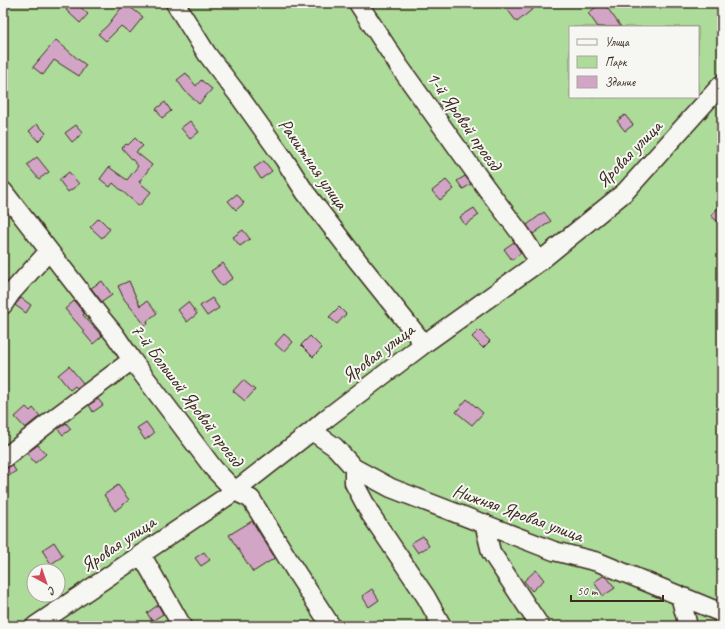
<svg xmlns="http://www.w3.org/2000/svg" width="725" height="629" font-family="Caveat,sans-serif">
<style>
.green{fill:#acdb9a;stroke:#74825c;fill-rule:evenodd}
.building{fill:#d2a5c7;stroke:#3b2a1e}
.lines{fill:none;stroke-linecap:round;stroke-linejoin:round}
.minor-casing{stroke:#3b2a1e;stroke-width:21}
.minor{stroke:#f6f6f2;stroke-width:18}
.labels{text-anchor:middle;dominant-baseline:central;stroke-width:4;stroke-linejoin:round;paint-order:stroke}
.street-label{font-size:19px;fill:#3b2a1e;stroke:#f6f6f2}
</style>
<rect width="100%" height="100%" fill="#efe6e9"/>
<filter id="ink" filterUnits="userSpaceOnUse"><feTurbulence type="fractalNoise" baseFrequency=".025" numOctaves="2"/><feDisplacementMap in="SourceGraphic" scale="8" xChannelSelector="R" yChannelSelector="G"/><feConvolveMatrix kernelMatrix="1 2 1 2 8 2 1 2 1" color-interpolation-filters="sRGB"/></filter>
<g filter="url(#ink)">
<path class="green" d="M3 3H722V626H3ZM570 27H698V97H570ZM34 571H58V595H34Z"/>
<path class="building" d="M72 3H76L88 14 80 23 66 10Z
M125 3 143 17 130 33 121 26 106 41 98 34 107 26Z
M514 3H540L517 22 507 9Z
M602 3H604L621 27H598L588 13Z
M56 40 79 60 86 65 79 76 54 60 43 75 33 67Z
M186 73 196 86 201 80 212 89 199 104 185 91 177 80Z
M165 102 171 111 162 118 156 109Z
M625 115 633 125 625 131 617 121Z
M190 121 199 132 190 139 181 128Z
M37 124 46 133 38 141 29 131Z
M76 125 83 133 72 142 65 133Z
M135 138 143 146 136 152 152 165 139 182 151 192 139 206 113 183 110 187 100 179 109 167 127 180 138 166 122 148 126 144 128 145Z
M37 157 49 172 39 179 27 165Z
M264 161 272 171 261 179 254 168Z
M69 172 79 184 68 192 59 180Z
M465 176 471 184 463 189 457 181Z
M446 180 454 189 440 200 432 191Z
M237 194 244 203 236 210 228 201Z
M722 203V225L711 216Z
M474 208 479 215 465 225 460 217Z
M544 212 551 221 533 234 527 225Z
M99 218 110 229 102 238 90 227Z
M243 230 250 239 240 246 233 237Z
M514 242 521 253 512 260 504 249Z
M223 263 233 278 221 286 211 271Z
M102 281 112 295 102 302 91 288Z
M129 281 140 306 147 301 157 313 147 321 148 324 145 325 124 299 118 286Z
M21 298 31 305 26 313 15 305Z
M212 298 219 308 207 316 200 306Z
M74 301 84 313 83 315 102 336 93 344 83 332 84 331 65 309Z
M188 302 197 314 187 322 178 310Z
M339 307 346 314 337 324 329 317Z
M479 330 490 341 483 348 472 337Z
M284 334 293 342 284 352 275 344Z
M310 336 322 348 313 357 301 345Z
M69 366 83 383 77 388 75 386 70 390 58 375Z
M243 380 255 390 245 401 233 391Z
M98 399 103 405 93 412 89 405Z
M467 399 483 413 472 425 456 412Z
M26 407 30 411 33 408 40 416 25 428 15 417Z
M146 422 154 433 145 440 137 428Z
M66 423 71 429 63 435 58 429Z
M38 445 46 454 35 463 27 453Z
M12 465 16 471 3 480V469L9 467Z
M118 485 129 500 115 511 104 495Z
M252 521 275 558 253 572 229 535Z
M423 536 429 546 418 553 411 543Z
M54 542 63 556 51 564 42 550Z
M204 552 210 560 201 566 195 558Z
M536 570 544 580 532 591 524 581Z
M603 576 607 577 615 588 603 596 594 582Z
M372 589 379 600 369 607 362 596Z
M158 605 163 614 152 621 147 613Z"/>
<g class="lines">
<defs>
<path id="minor" d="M175 3 207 54 239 96 284 159 305 192 357 260 424 344
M358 3 399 66 487 189 521 234 539 262
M3 191 101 318 115 335 132 360 214 469 235 491 251 499 296 572 331 626
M3 305 11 293 49 251
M312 431 335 447 354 468 391 488 554 551 598 562 722 613
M3 459 56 417 132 360
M354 468V483L371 515 426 597 442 626
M484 523 491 552 540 626
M141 554 182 626
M680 596 688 626
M35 626 235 491 312 431 327 418 424 344 539 262 625 192 722 84"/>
</defs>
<use href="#minor" class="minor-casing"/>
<use href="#minor" class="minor"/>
</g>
</g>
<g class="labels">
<g class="street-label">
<text transform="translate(464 121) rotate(55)">1-й Яровой проезд</text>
<text transform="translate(629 154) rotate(-46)">Яровая улица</text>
<text transform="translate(313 164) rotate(55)">Ракитная улица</text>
<text transform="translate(378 353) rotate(-37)">Яровая улица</text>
<text transform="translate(187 395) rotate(53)">7-й Большой Яровой проезд</text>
<text transform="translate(518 513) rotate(20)">Нижняя Яровая улица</text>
<text transform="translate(118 544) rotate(-34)">Яровая улица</text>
</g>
</g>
<rect width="725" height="629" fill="none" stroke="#f6f6f2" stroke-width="16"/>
<rect x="8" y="8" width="709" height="613" fill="none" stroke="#3b2a1e" stroke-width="1.5" filter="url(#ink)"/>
<rect x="569" y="26" width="130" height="72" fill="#f6f6f2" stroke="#aba49d"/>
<rect x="577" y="39" width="20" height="6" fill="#f6f6f2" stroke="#aba49d"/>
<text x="605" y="46" font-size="12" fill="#3b2a1e">Улица</text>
<rect x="577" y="56" width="20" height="12" fill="#acdb9a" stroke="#aba49d"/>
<text x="605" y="66" font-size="12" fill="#3b2a1e">Парк</text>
<rect x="577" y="76" width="20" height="12" fill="#d2a5c7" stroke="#aba49d"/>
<text x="605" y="86" font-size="12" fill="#3b2a1e">Здание</text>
<g transform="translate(46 583) rotate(140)"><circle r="19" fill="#f6f6f2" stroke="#aba49d"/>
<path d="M0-3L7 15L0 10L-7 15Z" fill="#d1495b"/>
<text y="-6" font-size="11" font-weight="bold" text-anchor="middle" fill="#3b2a1e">С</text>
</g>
<path d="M571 595v6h92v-6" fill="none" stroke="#3b2a1e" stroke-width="2"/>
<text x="577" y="595" font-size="12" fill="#3b2a1e" stroke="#f6f6f2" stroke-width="3" paint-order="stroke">50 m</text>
</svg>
